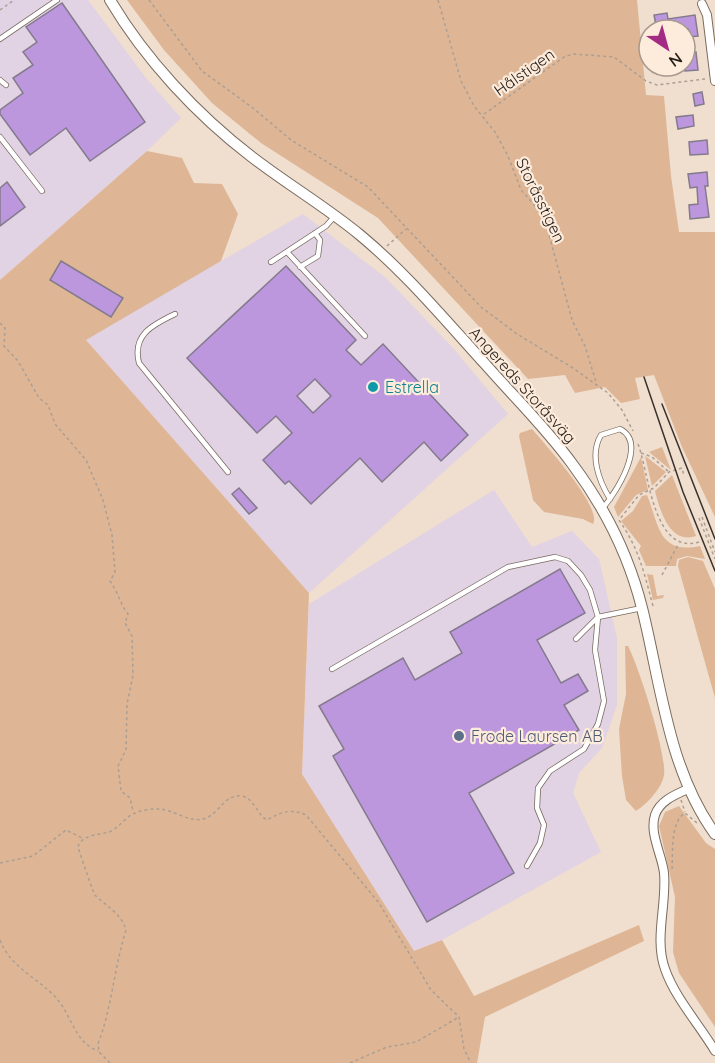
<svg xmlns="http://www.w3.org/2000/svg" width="715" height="1063" font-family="Quicksand,sans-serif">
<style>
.industrial{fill:#e1d2e4}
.green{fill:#deb695}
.building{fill:#bc97dd;stroke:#837a8b;stroke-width:1.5;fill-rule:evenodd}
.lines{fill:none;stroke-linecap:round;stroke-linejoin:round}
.service-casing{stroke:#796a5d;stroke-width:6}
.minor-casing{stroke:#796a5d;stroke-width:10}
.tertiary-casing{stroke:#796a5d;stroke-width:12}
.path{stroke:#ac9e92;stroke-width:1.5;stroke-dasharray:3 3;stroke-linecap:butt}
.service{stroke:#fff;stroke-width:4.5}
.minor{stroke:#fff;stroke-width:8}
.tertiary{stroke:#fff;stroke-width:10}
.tram{stroke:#3a322c;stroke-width:1.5}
.culture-dot{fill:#0f9aa8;stroke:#fdebdc;stroke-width:2}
.service-dot{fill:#5c6f8a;stroke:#fdebdc;stroke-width:2}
.labels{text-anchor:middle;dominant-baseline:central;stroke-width:4.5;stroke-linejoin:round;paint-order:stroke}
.street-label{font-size:16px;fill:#241e19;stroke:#fdebdc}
.culture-label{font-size:16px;fill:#0d838f;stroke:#fdebdc;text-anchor:start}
.service-label{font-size:16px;fill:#4e5e75;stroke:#fdebdc;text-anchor:start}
</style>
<rect width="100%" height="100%" fill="#f0decf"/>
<path class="industrial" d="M0 0H88L146 78 181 118 147 151 0 280Z
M303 214 386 278 453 348 508 414 309 593 85 339Z
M494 490 532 547 572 531 599 559 617 638V705L602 748 579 773 573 793 601 852 442 940 414 951 302 774 309 604Z"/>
<path class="green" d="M127 0H637L646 95 664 96 671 176 679 232H715V517L682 447 654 375 635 378 640 399 621 403 605 387 575 393 565 375 528 379 378 218 261 143 212 103 164 50Z
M147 151 182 158 194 183 222 184 238 214 221 261 86 340 309 593 302 774 414 951 442 940 474 996 639 925 644 941 485 1017 477 1063H0V280Z
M532 429C544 443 603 508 593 524L583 519 544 512 533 500 519 436 520 433Z
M662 447 671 470 649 452Z
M645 456 666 472 652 486Z
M641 457 648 490 636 495 618 517 614 507Z
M672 475 696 536C670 545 660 511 655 491Z
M647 495C659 524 658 555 700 546L705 559 687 556 677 559 676 566H646L639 550 641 546 621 521 633 511 642 496Z
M688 557 703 561 715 589V698L678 566 679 560Z
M647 574 653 575 657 596 664 595 663 598 653 600Z
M625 646H628C639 667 667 754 664 775 662 788 647 804 636 811L626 800 622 776 619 729 626 694Z
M679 806 706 843 715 849V1027L679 973 673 952 675 897 659 826 665 812Z"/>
<path class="building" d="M62 3 145 122 90 161 66 128 30 155 0 114V110L23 93 13 78 33 65 23 52 37 42 26 27Z
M667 13 668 19 695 15 698 36 689 37 688 29 657 30 654 15Z
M696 52 698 70 685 71V53Z
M702 92 704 104 695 106 693 94Z
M693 115 694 126 678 129 676 117Z
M707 140 708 154 690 155 689 142Z
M707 172 708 186H705L709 217 690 219 689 205 698 204 697 187 690 188 688 174Z
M7 182 25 207 0 226V188Z
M61 261 123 298 111 317 50 280Z
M286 266 356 340 346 350 361 365 383 344 468 435 441 461 424 442 382 482 360 458 311 504 289 481 285 484 263 460 292 433 276 416 257 433 187 358ZM315 379 331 396 313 413 297 396Z
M239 488 257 508 249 514 232 494Z
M560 569 585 613 537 640 561 683 578 674 588 691 564 705 579 730 469 793 514 873 427 922 333 756 344 749 319 706 403 658 415 680 462 653 450 632Z"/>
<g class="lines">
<defs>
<path id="service" d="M0 39 57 0
M0 80 6 85
M0 137 42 191
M287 252 365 336
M271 262 326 226 334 217
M300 267 318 256 320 240 315 233
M175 314C152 325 132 335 139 363L228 472
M602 509C616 493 648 443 620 429L601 435C589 455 599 481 610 499
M598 617 642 608
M576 639 598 617
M332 669 508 567 555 557 568 561 581 575 590 590 598 617 595 650 604 701 598 724 584 749 550 771 538 788 537 808 544 825 540 843 527 866"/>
<path id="minor" d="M702 4 707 15 715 81
M690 788C677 794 660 800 655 815 649 833 662 855 664 873 667 904 654 939 665 969 675 998 699 1024 715 1051"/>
<path id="tertiary" d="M110 0C145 59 197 115 252 157 287 184 326 207 360 235 406 273 445 320 486 365 515 398 547 429 573 465 605 508 629 556 642 608 661 684 668 769 715 834"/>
</defs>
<use href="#service" class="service-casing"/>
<use href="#minor" class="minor-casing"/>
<use href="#tertiary" class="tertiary-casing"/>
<path class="path" d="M149 0 202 71 253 108 291 140 368 187 481 307 517 334 573 368 608 393 622 410 633 431
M438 0 461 81 474 106 495 132 508 156 521 190 537 208 548 231 572 320 585 346 596 382
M0 10 14 0
M484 114 564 57 573 54 614 57 646 81 657 85 705 79
M387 246 406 229
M0 323 5 328 4 346 18 361 39 398 48 405 55 424 86 460 103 500 112 535 115 572 110 581C118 592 120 604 128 614L125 623 132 636 133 675 127 704 126 750 118 766 121 791 130 798 133 811
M638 444C649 472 653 556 699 542
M641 453 652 457 669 472
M702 517 715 552
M699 518 715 559
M662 575 679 543
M653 606C644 572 639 549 619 520L639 495 654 488 669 472 682 468 684 476
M681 800 685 812
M0 863 33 856 66 830 82 838
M672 869C673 853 670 822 685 813L697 823
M0 940C11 970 44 980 61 1004 73 1022 77 1043 98 1051
M110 1063 99 1052 98 1044C112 1007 114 968 126 930 122 914 106 906 95 895 93 892 80 854 78 847 81 835 98 835 109 832 119 828 125 817 135 813 141 810 151 809 158 809 173 809 189 823 203 819 218 816 224 794 241 796 254 797 257 815 267 820 281 812 291 808 306 815L379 903 431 990 459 1017 464 1049 471 1063
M350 1063 387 1047 416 1042 459 1017"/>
<use href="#service" class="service"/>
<use href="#minor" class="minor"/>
<use href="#tertiary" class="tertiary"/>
<path class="tram" d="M644 377 683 492 715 571
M662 404 715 539"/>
</g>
<circle class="culture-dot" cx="373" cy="387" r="6"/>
<circle class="service-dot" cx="459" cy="736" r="6"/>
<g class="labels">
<g class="street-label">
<text transform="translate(524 72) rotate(-35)">Hålstigen</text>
<text transform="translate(541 200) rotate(64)">Storåsstigen</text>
<text transform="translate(523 385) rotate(48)">Angereds Storåsväg</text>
</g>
<g class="culture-label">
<text x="385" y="387">Estrella</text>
</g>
<g class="service-label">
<text x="471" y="736">Frode Laursen AB</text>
</g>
</g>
<g transform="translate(667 48) rotate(144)"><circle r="28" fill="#fdebdc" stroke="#a6998e" stroke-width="1.5"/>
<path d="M0-4.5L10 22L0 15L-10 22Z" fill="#a32b83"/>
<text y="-9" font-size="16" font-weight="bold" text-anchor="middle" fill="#241e19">N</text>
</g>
</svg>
